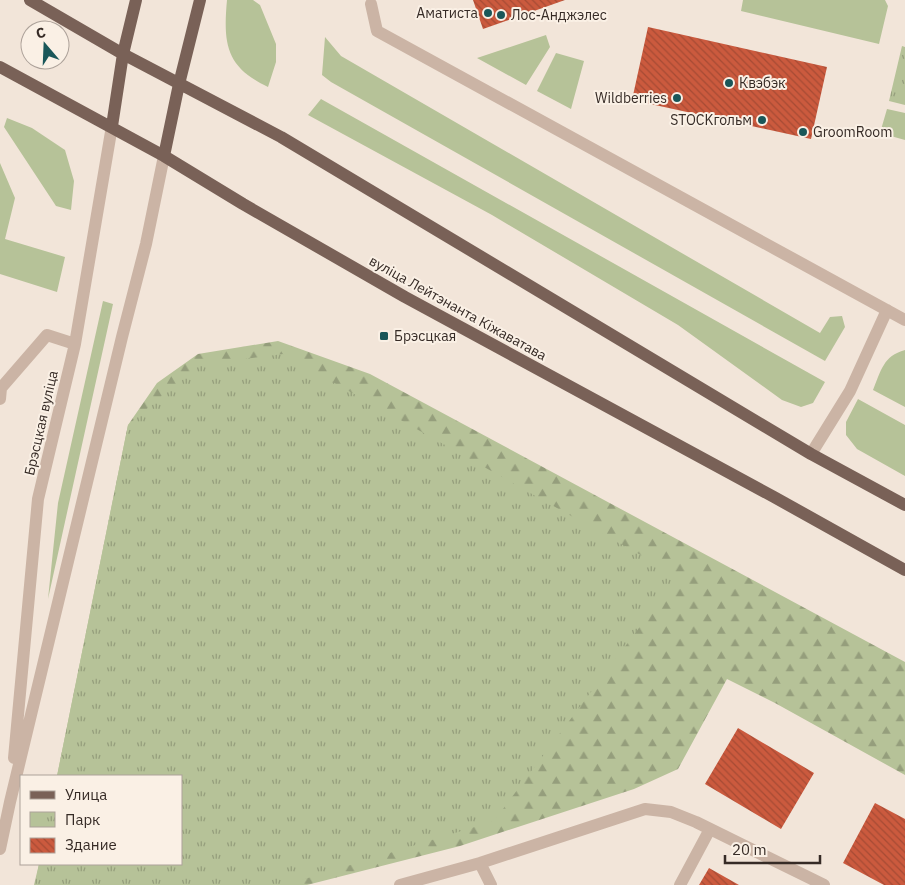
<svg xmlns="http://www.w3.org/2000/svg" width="905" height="885" font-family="'IBM Plex Sans',sans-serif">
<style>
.grass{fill:#b6c298}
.forest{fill:url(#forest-firs)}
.park{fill:url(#park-tufts)}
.building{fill:url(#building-back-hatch)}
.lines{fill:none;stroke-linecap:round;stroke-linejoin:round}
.minor{stroke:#cbb4a5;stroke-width:12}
.major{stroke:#796157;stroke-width:12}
.poi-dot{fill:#1a5759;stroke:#faf0e5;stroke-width:2}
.labels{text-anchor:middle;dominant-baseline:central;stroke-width:4;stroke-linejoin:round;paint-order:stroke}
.poi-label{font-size:14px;fill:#362b26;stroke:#faf0e5;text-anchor:start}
.street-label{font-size:14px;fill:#362b26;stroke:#faf0e5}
</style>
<defs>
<pattern id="forest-firs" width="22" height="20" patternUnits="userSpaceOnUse" patternTransform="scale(1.25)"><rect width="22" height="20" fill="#b6c298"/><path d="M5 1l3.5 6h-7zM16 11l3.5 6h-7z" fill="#959e7c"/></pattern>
<pattern id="park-tufts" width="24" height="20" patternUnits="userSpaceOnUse" patternTransform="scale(1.25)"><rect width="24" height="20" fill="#b6c298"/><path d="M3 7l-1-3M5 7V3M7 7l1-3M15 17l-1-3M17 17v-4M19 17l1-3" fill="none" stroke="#959e7c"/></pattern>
<pattern id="building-back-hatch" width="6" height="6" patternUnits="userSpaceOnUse" patternTransform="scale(1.25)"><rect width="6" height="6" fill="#cb5a3e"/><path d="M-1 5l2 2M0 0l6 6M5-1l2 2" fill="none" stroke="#a64b34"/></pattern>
</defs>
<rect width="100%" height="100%" fill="#f2e5d9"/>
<path class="grass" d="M227 0H253L260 5 276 44V62L268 87C226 67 223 44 227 0Z
M743 0H885L888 6 879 44 741 11Z
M546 35 550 47 526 85 477 58Z
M325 37 341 56 820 333 830 317 842 316 845 327 825 361 331 82 322 75Z
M556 53 584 61 571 109 537 91Z
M321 99 825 382 813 403 801 407 782 400 678 325 492 215 308 115Z
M887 109 905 113V140L880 133Z
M7 118 32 128 65 150 74 181 71 210 56 206 4 127Z
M0 163 15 198 5 239 65 257 57 292 0 274Z
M103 301 113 304 48 599 58 503Z
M905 350V407L873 390C881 371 883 356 905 350Z
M858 399 905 425V476L857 449 846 435V422Z"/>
<path class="forest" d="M278 341 370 374 905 662V775L775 703 727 679 678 769 634 789 460 846 307 885H35L39 864H181V776H57L128 425 157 383 198 354Z"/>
<path class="park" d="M902 46 905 47V105L889 101Z
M283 354 678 576 494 821 285 885H34L39 864H181V776H57L128 425 198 365Z"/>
<path class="building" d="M473 0H565L483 29Z
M648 27 827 67 811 139 632 100Z
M738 728 814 773 781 829 705 784Z
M875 803 905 819V885H884L843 863Z
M709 868 739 885H699Z"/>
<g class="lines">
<path class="minor" d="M371 4 377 31 905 320
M0 399 1 388 47 335 75 344
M811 454 850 391 887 310
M14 758 38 499 75 344 112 126
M0 849 10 802 122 337 146 244 164 156
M480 863 491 885
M400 885 480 863 645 809 671 812 696 822 824 885
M680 885 710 829"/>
<path class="major" d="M30 0 123 54 281 137 811 454 905 505
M0 67 164 156 243 204 405 297 774 497 905 570
M112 126 123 54 136 0
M164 156 179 84 200 0"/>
</g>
<g class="poi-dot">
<circle cx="488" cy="13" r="5"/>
<circle cx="501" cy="15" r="5"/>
<circle cx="729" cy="83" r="5"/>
<circle cx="677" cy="98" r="5"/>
<circle cx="762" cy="120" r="5"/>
<circle cx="803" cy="132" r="5"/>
<rect x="379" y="331" width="10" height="10" rx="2.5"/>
</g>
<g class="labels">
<g class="poi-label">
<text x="478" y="13" text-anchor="end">Аматиста</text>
<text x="511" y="15">Лос-Анджэлес</text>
<text x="739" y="83">Квэбэк</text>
<text x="667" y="98" text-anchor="end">Wildberries</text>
<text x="752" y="120" text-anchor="end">STOCKгольм</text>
<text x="813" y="132">GroomRoom</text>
<text x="394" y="336">Брэсцкая</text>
</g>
<g class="street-label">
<text transform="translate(458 308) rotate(29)">вуліца Лейтэнанта Кіжаватава</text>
<text transform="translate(41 423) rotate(-77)">Брэсцкая вуліца</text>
</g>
</g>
<rect x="20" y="775" width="162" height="90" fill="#faf0e5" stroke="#aca199"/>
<rect x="30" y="791" width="25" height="8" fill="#796157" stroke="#aca199"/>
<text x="65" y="800" font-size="15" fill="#362b26">Улица</text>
<rect x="30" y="812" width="25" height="15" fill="url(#park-tufts)" stroke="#aca199"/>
<text x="65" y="825" font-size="15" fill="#362b26">Парк</text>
<rect x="30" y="838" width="25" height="15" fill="url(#building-back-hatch)" stroke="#aca199"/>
<text x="65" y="850" font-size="15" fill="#362b26">Здание</text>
<g transform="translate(45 45) rotate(341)"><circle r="24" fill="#faf0e5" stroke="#aca199"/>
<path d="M0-4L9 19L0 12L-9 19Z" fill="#1a5759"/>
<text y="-8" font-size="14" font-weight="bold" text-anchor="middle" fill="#362b26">С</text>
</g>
<path d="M725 855v8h95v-8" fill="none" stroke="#362b26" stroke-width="2.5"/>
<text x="732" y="855" font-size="15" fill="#362b26" stroke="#faf0e5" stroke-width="4" paint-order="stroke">20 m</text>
</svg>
